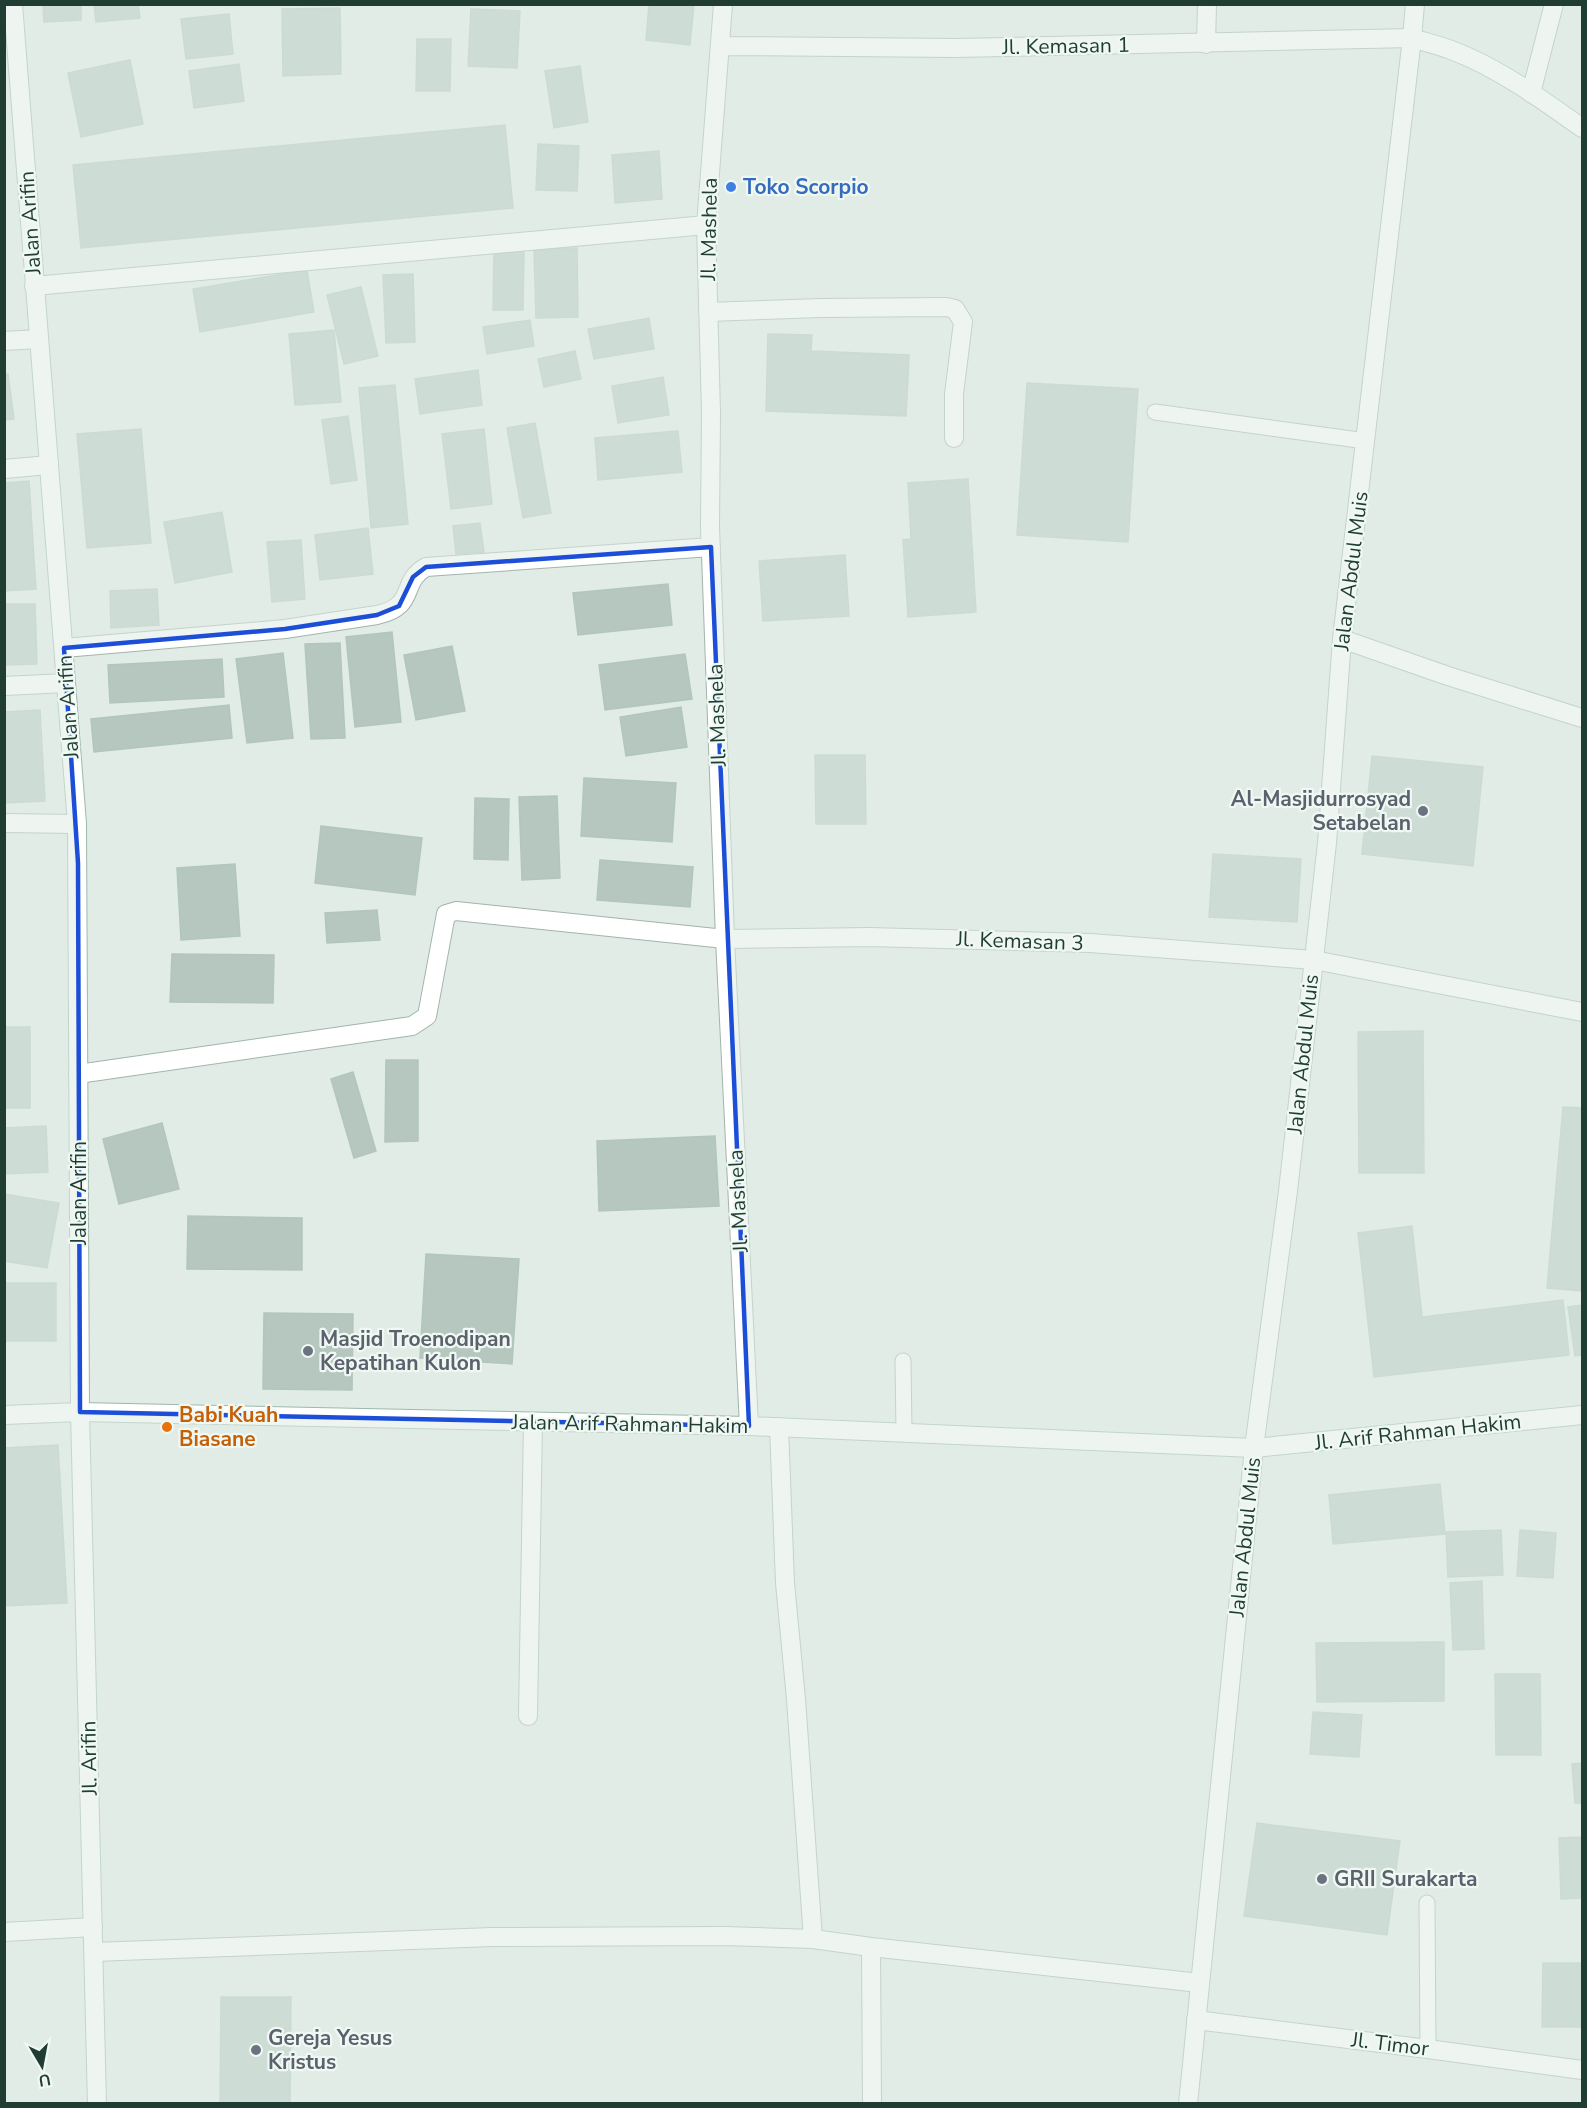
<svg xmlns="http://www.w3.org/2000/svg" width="1587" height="2108" font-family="'Nunito Sans',sans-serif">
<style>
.building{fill:#b5c7be;stroke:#b2c6bc;stroke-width:1.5}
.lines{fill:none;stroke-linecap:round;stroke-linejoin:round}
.service-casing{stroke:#a2b4ac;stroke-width:17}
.minor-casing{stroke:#a2b4ac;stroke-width:20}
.tertiary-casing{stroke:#a2b4ac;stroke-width:20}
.secondary-casing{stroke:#9db8ad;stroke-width:20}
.service{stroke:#fff;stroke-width:15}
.minor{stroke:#fff;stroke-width:18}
.tertiary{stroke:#fff;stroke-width:18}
.secondary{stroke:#fff;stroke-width:18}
.marked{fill:none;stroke:#1d4ed8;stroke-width:4.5;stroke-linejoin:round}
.shop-dot{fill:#3f7fe0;stroke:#f0f8f4;stroke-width:2}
.worship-dot{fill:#6b7280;stroke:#f0f8f4;stroke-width:2}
.food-dot{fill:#e8710a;stroke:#f0f8f4;stroke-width:2}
.labels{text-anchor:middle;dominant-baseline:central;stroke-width:4.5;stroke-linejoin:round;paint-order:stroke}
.street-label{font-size:21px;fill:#1f3d33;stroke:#f0f8f4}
.shop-label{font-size:21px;font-weight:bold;fill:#366cbe;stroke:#f0f8f4;text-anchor:start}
.worship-label{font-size:21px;font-weight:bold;fill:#5b616d;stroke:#f0f8f4;text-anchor:start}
.food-label{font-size:21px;font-weight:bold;fill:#c56008;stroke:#f0f8f4;text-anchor:start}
</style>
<rect width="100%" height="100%" fill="#e0ece5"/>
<path class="building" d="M43 4H81V20L44 22Z
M94 4H138L140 18 96 22Z
M649 4H694L690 45 646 40Z
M340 8 341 74 283 76 282 9Z
M471 9 520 11 517 68 468 66Z
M229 14 233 54 186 59 181 19Z
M417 39H451L450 91H416Z
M130 60 143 124 81 137 68 73Z
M239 64 244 101 194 108 189 71Z
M580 66 588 122 554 128 545 71Z
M505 125 513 208 81 248 73 165Z
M538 144 579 146 577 191 536 190Z
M659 151 662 199 615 203 612 155Z
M494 248H524L523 310H493Z
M577 248 578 317 536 318 534 249Z
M307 270 314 312 200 332 193 289Z
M413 274 415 342 386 343 383 275Z
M361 287 378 356 344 364 327 295Z
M649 318 654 349 594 359 588 329Z
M530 320 534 346 487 354 483 327Z
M334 330 341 402 295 405 289 334Z
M768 334 812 335 811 351 909 355 906 416 766 411Z
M575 351 581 379 544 387 538 359Z
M478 370 482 405 420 414 415 379Z
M8 374 14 419 4 420V375Z
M663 377 669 415 618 423 612 386Z
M1027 383 1138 389 1128 542 1017 535Z
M395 385 408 524 371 528 359 388Z
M348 416 357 480 331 484 322 420Z
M535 423 551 513 523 518 507 428Z
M141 429 151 543 87 548 77 434Z
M484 429 492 504 451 509 442 434Z
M678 431 682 472 598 480 595 438Z
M968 479 976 612 908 617 903 540 911 539 908 483Z
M29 481 36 589 4 591V483Z
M222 512 232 572 175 583 164 522Z
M480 523 484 552 456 554 453 526Z
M368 528 373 574 320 580 315 535Z
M301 540 305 599 272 602 267 542Z
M845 555 849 616 763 621 759 561Z
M668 584 672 625 578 635 573 593Z
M157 589 159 625 111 628 110 591Z
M4 604H35L37 664 4 665Z
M392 632 401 722 355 727 346 637Z
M340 643 345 738 311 739 305 644Z
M452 646 465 711 416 720 404 655Z
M283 653 293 738 247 743 236 659Z
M685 654 692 699 605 710 599 665Z
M222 659 224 697 110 703 108 665Z
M229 705 232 738 94 752 91 719Z
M681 707 687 747 626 756 620 717Z
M40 710 45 801 4 803V712Z
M815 755H865L866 824H816Z
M1372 756 1483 767 1473 866 1362 854Z
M584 778 676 783 672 842 581 836Z
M557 796 560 878 522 880 519 797Z
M475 798 509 799 508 860 474 859Z
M321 826 422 838 415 895 315 883Z
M1213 854 1301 859 1297 922 1209 917Z
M600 860 693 867 690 907 597 900Z
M235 864 240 936 181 940 177 868Z
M377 910 380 940 327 943 325 913Z
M172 954 274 955 273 1003 170 1002Z
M4 1027H30V1108H4Z
M1423 1031 1424 1173H1359L1358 1032Z
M386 1060H418V1141L385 1142Z
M353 1072 376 1151 354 1158 331 1079Z
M1563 1107 1582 1108V1291L1547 1288Z
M162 1123 179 1189 119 1204 103 1139Z
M46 1126 48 1172 4 1174V1128Z
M715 1136 719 1206 599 1211 597 1141Z
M4 1194 59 1203 47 1268 4 1261Z
M188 1216 302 1218V1270L187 1269Z
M1412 1226 1422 1317 1563 1300 1569 1355 1374 1377 1358 1233Z
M426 1254 519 1259 512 1364 420 1358Z
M4 1283H56V1341H4Z
M1582 1305V1355L1575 1356 1568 1307Z
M264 1313 353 1314 352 1390 263 1389Z
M58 1445 67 1603 4 1606V1448Z
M1440 1484 1445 1534 1333 1544 1329 1495Z
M1501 1530 1503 1575 1448 1577 1446 1532Z
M1520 1530 1556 1533 1553 1578 1517 1576Z
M1482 1581 1484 1649 1453 1650 1450 1583Z
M1444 1642V1701L1317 1702 1316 1643Z
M1495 1674H1540L1541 1755H1496Z
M1313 1712 1362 1715 1359 1757 1310 1754Z
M1582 1763V1803H1575L1572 1764Z
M1257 1823 1400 1841 1387 1935 1244 1916Z
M1582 1837V1898L1561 1899 1559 1838Z
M1543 1963H1582V2027H1542Z
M221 1997H291L290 2104H220Z"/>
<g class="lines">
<defs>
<path id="service" d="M1155 412 1366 441
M903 1361 904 1432
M1427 1903 1428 2049"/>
<path id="minor" d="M723 4 706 225 711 413 710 527 725 939 749 1426
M1206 44 1207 4
M720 46 956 48 1412 38
M1531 93 1554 4
M34 286 706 225
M708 312 821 308 946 307 955 309 963 322 954 394V438
M4 341 39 339
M4 469 49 465
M1342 639 1448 676 1582 718
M64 648 285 629 377 615C418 606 399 582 426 567L711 547
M4 686 66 683
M4 823 77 824
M78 1074 412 1026 427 1016 446 914 456 911 725 939 869 937 1090 943 1314 960 1582 1012
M779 1427 785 1583 796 1699 813 1939
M528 1716 533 1422
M4 1932 93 1927
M871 1947 872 2104
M94 1952 492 1937 724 1936 813 1939 871 1947 1200 1983
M1196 2020 1428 2049 1582 2070"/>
<path id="tertiary" d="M1188 2104 1254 1448 1288 1191 1327 843 1342 639 1412 38"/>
<path id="secondary" d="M13 4 77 824 80 1412 97 2104
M1415 4 1412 38C1425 42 1438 45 1451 50 1497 67 1543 100 1582 128
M4 1415 80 1412 749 1426 1254 1448 1582 1415"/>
</defs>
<use href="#service" class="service-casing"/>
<use href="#minor" class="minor-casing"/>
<use href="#tertiary" class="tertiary-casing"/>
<use href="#secondary" class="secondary-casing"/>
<use href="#service" class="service"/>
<use href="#minor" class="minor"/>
<use href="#tertiary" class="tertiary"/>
<use href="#secondary" class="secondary"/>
</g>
<path d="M0 0H1587V2108H0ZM711 547 749 1426 80 1412 78 863 64 648 285 629 377 615 399 606 413 577 426 567Z" fill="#e0ece5" fill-opacity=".55" fill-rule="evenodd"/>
<path class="marked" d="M711 547 749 1426 80 1412 78 863 64 648 285 629 377 615 399 606 413 577 426 567Z"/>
<circle class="shop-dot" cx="731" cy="187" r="6"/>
<g class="worship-dot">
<circle cx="1423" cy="811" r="6"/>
<circle cx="308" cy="1351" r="6"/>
<circle cx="1322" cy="1879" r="6"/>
<circle cx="256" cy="2050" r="6"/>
</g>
<circle class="food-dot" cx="167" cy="1427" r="6"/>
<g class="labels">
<g class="street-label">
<text transform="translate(1066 46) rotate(-1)">Jl. Kemasan 1</text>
<text transform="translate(30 223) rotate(-94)">Jalan Arifin</text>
<text transform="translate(709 229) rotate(-89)">Jl. Mashela</text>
<text transform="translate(1351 571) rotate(-83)">Jalan Abdul Muis</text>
<text transform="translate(68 707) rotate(-94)">Jalan Arifin</text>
<text transform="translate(717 715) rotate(-92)">Jl. Mashela</text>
<text transform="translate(1020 941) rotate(2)">Jl. Kemasan 3</text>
<text transform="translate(1303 1054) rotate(-84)">Jalan Abdul Muis</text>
<text transform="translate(79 1193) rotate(-90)">Jalan Arifin</text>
<text transform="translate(738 1201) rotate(-93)">Jl. Mashela</text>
<text transform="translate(630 1424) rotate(1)">Jalan Arif Rahman Hakim</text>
<text transform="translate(1418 1432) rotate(-6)">Jl. Arif Rahman Hakim</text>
<text transform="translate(1245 1537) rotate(-84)">Jalan Abdul Muis</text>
<text transform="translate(89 1758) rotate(-91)">Jl. Arifin</text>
<text transform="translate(1390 2044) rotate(7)">Jl. Timor</text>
</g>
<g class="shop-label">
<text x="743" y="187">Toko Scorpio</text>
</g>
<g class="worship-label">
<text x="1411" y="799" text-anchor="end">Al-Masjidurrosyad<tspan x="1411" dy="24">Setabelan</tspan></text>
<text x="320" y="1339">Masjid Troenodipan<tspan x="320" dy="24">Kepatihan Kulon</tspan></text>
<text x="1334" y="1879">GRII Surakarta</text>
<text x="268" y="2038">Gereja Yesus<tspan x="268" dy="24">Kristus</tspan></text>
</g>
<g class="food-label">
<text x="179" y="1415">Babi Kuah<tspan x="179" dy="24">Biasane</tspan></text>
</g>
</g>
<rect width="1587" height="2108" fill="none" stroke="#1f3d33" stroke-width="12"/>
<g transform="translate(42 2066) rotate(170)" stroke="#f0f8f4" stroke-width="4.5" paint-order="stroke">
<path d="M0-4.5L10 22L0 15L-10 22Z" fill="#1f3d33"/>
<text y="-9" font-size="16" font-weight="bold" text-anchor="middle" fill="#1f3d33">U</text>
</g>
</svg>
